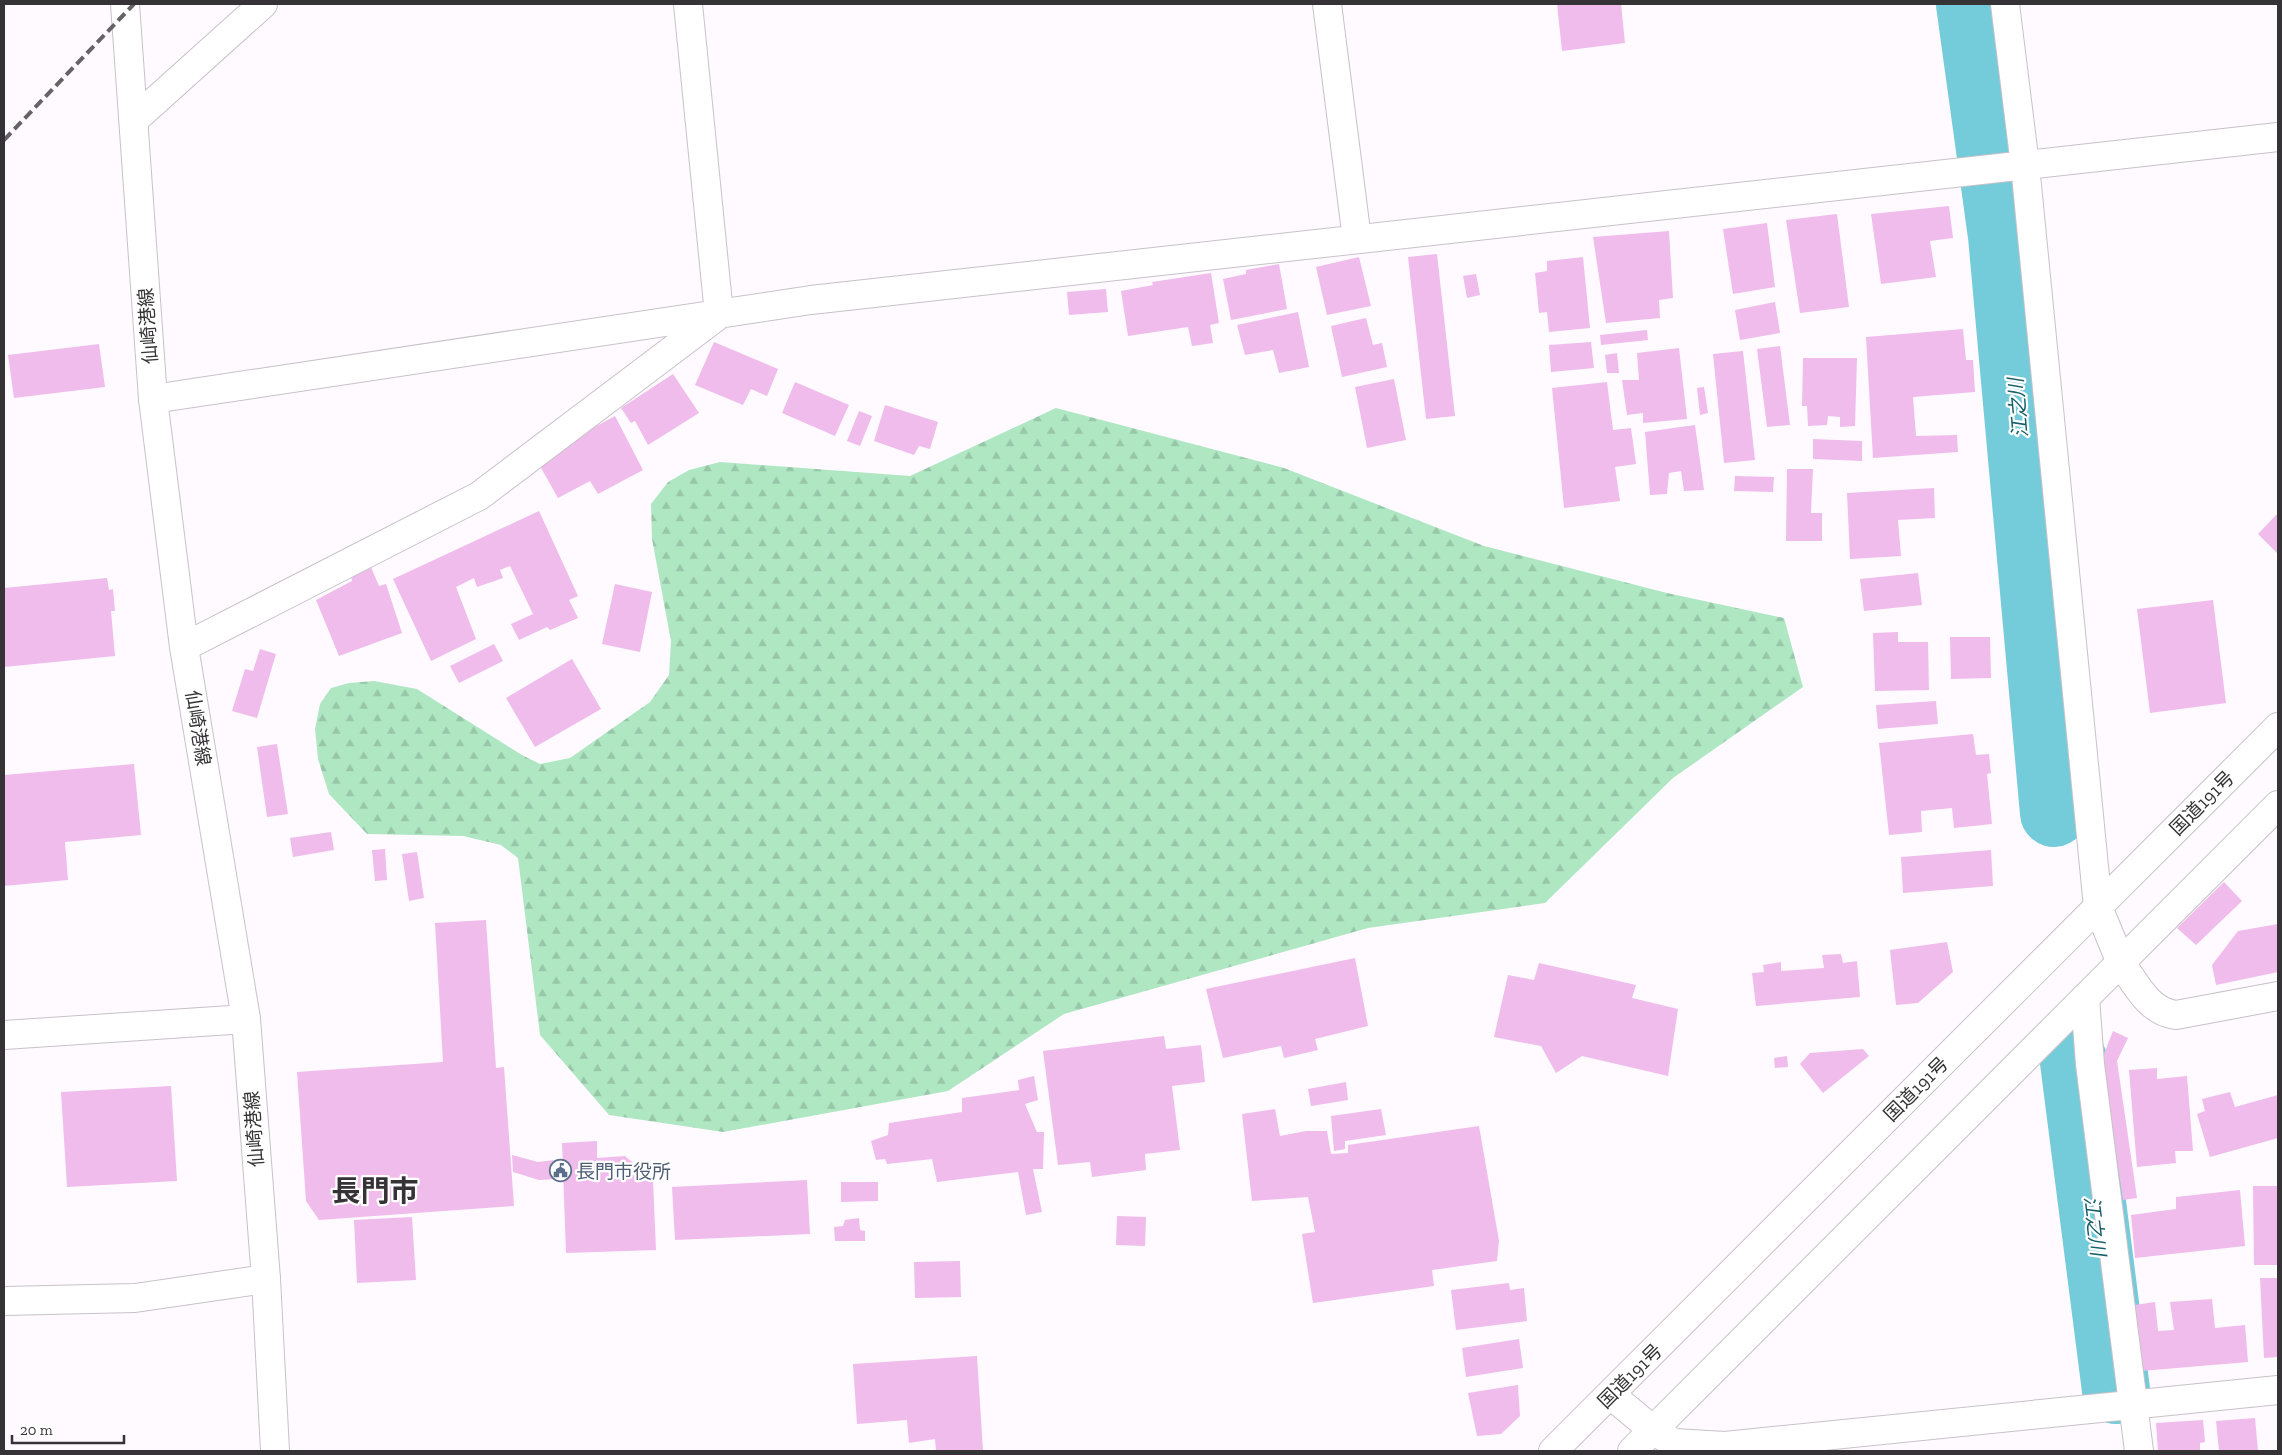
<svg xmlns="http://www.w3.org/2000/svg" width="2282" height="1455" font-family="'Zilla Slab','Noto Sans JP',serif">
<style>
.forest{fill:url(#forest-firs)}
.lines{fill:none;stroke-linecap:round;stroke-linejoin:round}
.river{stroke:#74cbd9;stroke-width:68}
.building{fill:#f0bcec}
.minor-casing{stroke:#c7c2c7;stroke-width:30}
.tertiary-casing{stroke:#c7c2c7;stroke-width:30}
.primary-casing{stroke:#c7c2c7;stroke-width:30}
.trunk-casing{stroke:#c7c2c7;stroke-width:30}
.minor{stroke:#fff;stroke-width:28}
.tertiary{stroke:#fff;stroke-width:28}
.primary{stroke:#fff;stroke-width:28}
.trunk{stroke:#fff;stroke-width:28}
.rail{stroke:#666366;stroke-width:4;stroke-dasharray:10 5;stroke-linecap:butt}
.labels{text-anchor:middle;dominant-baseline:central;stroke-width:4.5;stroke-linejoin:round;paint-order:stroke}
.street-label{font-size:19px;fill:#353335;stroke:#fff}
.service-label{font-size:19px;fill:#4e5e75;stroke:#fff;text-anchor:start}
.water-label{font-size:20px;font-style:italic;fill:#175f6a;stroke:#fff}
.town-label{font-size:29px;font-weight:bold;fill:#353335;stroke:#fff}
</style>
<defs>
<pattern id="forest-firs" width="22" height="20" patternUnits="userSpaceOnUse" patternTransform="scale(1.25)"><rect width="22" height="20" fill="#afe7c3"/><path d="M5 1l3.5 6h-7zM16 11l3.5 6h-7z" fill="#97c7a8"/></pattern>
</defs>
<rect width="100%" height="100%" fill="#fffaff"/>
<path class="forest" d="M1056 408 1284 468 1484 546 1667 593 1784 618 1803 687 1673 778 1545 903 1368 928 1064 1014 948 1091 723 1132 609 1115 540 1035 518 858 501 845 463 836 367 834 329 794 318 759 315 729 320 704 331 688 349 683 374 681 417 689 522 755 540 764 570 758 650 702 669 675 671 641 652 539 651 504 668 482 689 470 720 462 910 476Z"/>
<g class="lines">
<path class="river" d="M1970 4 2002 236 2054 813
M2074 1062 2116 1390"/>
</g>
<path class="building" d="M1557 4H1621L1625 43 1562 51Z
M1949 206 1953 238 1930 241 1936 277 1881 284 1871 214Z
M1837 214 1849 307 1800 313 1786 220Z
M1767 223 1775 287 1733 294 1723 229Z
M1669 231 1673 298 1659 300 1660 318 1606 323 1593 237Z
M1437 254 1455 416 1426 419 1408 257Z
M1359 257 1371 306 1327 315 1316 267Z
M1583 257 1590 328 1549 332 1547 312 1539 313 1535 273 1547 271V261Z
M1279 264 1287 309 1231 320 1223 279 1246 274V270Z
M1211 273 1219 323 1210 325 1213 343 1192 346 1188 327 1128 336 1121 291 1153 285 1152 282Z
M1476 274 1480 295 1467 298 1463 276Z
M1106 289 1108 312 1069 315 1067 292Z
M1775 302 1780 333 1740 340 1735 310Z
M1298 312 1309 367 1279 373 1273 350 1245 355 1237 325Z
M1366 318 1373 345 1382 343 1387 367 1342 377 1331 326Z
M1963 329 1966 360H1973L1975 392 1913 397 1916 436 1957 435 1958 452 1873 458 1866 337Z
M1647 330 1648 340 1601 345 1600 335Z
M714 342 778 369 767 396 751 389 743 405 695 385Z
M1591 342 1594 368 1551 372 1549 345Z
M99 344 105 387 14 398 8 355Z
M1780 346 1790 425 1767 427 1757 349Z
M1679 348 1687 419 1643 423V413L1627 415 1622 380H1639L1637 353Z
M1743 351 1755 460 1724 463 1713 354Z
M1617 353 1619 373H1607L1605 355Z
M1803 358H1857L1855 426 1840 427V417L1828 416 1827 425 1808 426 1807 406H1802Z
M673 374 699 413 648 445 635 421 631 423 621 408Z
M1394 379 1406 440 1367 448 1355 387Z
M795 382 849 405 835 436 782 413Z
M1607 382 1613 430 1631 428 1636 464 1615 467 1620 501 1564 508 1552 388Z
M1704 387 1708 413 1700 415 1697 388Z
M885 405 938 422 930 449 919 446 914 455 874 441Z
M859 411 872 416 860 446 847 441Z
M615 416 643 470 598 494 590 481 558 498 536 459Z
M1695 425 1704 490 1684 491 1681 471 1669 473 1667 494 1650 495 1645 432Z
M1813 439 1862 441V461L1813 459Z
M1787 469H1813L1811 513H1822V541H1786Z
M1735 476 1774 477 1773 492 1734 491Z
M1934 488 1935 518 1898 520 1901 556 1850 559 1847 493Z
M539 511 578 596 569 600 578 618 550 630 547 627 519 640 511 624 533 614 510 566 500 570 503 578 477 587 474 578 456 587 476 639 431 661 393 579Z
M2278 513V554L2258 534Z
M370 565 379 586 386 584 402 633 339 656 316 600 352 581 350 572Z
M1918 573 1922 605 1864 611 1860 579Z
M107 578 109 590 113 589 115 611H111L115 656 4 667V588Z
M615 584 652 592 640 652 602 644Z
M2213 600 2226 703 2150 713 2137 609Z
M1898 632V642H1928L1929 690 1875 691 1873 633Z
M1950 637H1990L1991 678 1951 679Z
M494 644 503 661 459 683 450 666Z
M260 649 276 654 257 718 232 711 245 669 253 671Z
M572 659 601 709 535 747 506 698Z
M1936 701 1938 724 1878 729 1876 705Z
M1973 734 1976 755 1989 754 1991 773 1987 774 1992 824 1954 828 1952 808 1921 811 1922 832 1889 835 1879 743Z
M277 744 288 814 267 817 257 747Z
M134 764 141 835 65 842 68 880 4 886V775Z
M331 832 334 850 293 857 290 838Z
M385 849 387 880 375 881 372 850Z
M1991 850 1993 886 1903 893 1901 857Z
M417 852 424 898 409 901 402 854Z
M2224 882 2242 901 2196 945 2177 928Z
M486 920 496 1068 504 1067 514 1206 319 1220 306 1201 297 1072 443 1062 435 923Z
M2278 924V972L2216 985 2212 965 2238 931Z
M1947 942 1953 972 1918 1003 1896 1005 1890 950Z
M1841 954 1843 963 1857 961 1860 997 1756 1006 1752 973 1764 972 1763 965 1781 962V971L1824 968 1822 955Z
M1355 958 1368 1026 1315 1039 1318 1050 1284 1058 1281 1046 1223 1058 1206 989Z
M1539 963 1636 985 1632 998 1678 1009 1668 1076 1582 1056 1556 1073 1541 1046 1494 1037 1508 975 1534 980Z
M2113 1031 2128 1038 2117 1061 2137 1198 2123 1200 2102 1059Z
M1164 1036 1166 1049 1201 1045 1205 1082 1172 1086 1180 1150 1145 1154 1146 1170 1092 1177 1090 1162 1058 1165 1043 1051Z
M1863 1049 1869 1056 1823 1093 1800 1064 1810 1053Z
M1787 1056 1788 1067 1775 1068 1774 1058Z
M2157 1068V1079L2187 1076 2193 1151H2175L2176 1163 2137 1167 2129 1070Z
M1034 1076 1038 1100 1025 1104 1037 1132H1044L1043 1169H1033L1042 1212 1026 1215 1018 1172 937 1182 932 1159 887 1164 885 1159 876 1160 871 1141 888 1135 889 1123 962 1112V1098L1019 1090 1018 1080Z
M1346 1082 1348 1100 1311 1106 1308 1089Z
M171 1086 177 1181 67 1187 61 1092Z
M2230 1092 2235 1107 2278 1095V1138L2210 1157 2197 1114 2205 1111 2202 1099Z
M1275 1109 1280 1136 1306 1131H1327L1331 1154 1348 1153V1145L1479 1126 1499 1241 1497 1261 1432 1270 1434 1286 1313 1303 1302 1234 1315 1232 1308 1197 1252 1201 1242 1114Z
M1381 1109 1386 1135 1345 1141V1149L1334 1151 1331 1116Z
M597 1141V1158L625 1156 653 1180 656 1250 566 1253 562 1143Z
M512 1155 538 1162 555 1160 557 1179 539 1180 513 1172Z
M807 1180 810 1234 675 1240 672 1187Z
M841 1182H878V1201L841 1202Z
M2253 1186H2278V1265H2254Z
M2240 1190 2245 1246 2135 1258 2131 1215 2176 1209V1197Z
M1117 1216 1146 1217 1145 1246 1116 1245Z
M412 1217 416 1280 357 1283 354 1220Z
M859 1218 860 1230 865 1231V1241H835L834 1227 843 1226 845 1220Z
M960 1261 961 1297 915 1298 914 1262Z
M2260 1278H2278V1357L2264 1358Z
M1509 1283 1510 1290 1524 1288 1527 1321 1456 1330 1451 1290Z
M2212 1299 2215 1328 2245 1325 2248 1362 2141 1371 2135 1305 2155 1302 2158 1331 2174 1330 2170 1302Z
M1519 1339 1523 1368 1466 1377 1462 1348Z
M977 1356 983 1451H936L935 1439 909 1443 907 1420 857 1424 853 1364Z
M1518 1385 1520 1416 1501 1434 1477 1436 1468 1393Z
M2255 1418 2258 1451H2219L2216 1421Z
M2203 1420 2205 1442 2200 1443V1451H2158L2156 1423Z"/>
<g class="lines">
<defs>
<path id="minor" d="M688 4 719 314
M1327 4 1357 239
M134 120 263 4
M153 399 811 300 2278 137
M184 647 479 496 716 317
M2121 963C2136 984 2149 1012 2176 1015L2278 996
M2085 998 2090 1064 2139 1451
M4 1301 135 1298 266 1279
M1611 1395 1654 1431 1674 1443 1725 1446 2278 1390"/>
<path id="tertiary" d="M2005 4 2025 165 2098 907 2121 963
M4 1035 246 1019"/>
<path id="primary" d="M125 4 153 399 184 647 246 1019 266 1279 275 1451"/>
<path id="trunk" d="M1553 1451 2278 727
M1632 1451 2278 805"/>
</defs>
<use href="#minor" class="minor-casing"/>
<use href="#tertiary" class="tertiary-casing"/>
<use href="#primary" class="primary-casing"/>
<use href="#trunk" class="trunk-casing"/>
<use href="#minor" class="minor"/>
<use href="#tertiary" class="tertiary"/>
<use href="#primary" class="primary"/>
<use href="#trunk" class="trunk"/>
<path class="rail" d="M4 140 134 4"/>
</g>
<defs>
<symbol id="civic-ring" viewBox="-11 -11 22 22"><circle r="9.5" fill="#fff" stroke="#5c6f8a" stroke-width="1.5"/><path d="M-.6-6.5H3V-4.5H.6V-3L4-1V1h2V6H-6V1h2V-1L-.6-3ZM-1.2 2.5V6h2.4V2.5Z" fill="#5c6f8a"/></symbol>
</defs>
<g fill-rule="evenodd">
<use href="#civic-ring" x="548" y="1158" width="25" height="25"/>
</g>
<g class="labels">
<g class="street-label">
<text transform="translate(148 326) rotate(-94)">仙崎港線</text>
<text transform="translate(198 728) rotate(81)">仙崎港線</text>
<text transform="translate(2202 803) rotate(-45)">国道191号</text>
<text transform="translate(1916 1089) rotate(-45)">国道191号</text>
<text transform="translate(254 1129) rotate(-94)">仙崎港線</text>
<text transform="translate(1630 1376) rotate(-45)">国道191号</text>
</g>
<g class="service-label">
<text x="576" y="1171">長門市役所</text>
</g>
<g class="water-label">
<text transform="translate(2018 408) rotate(-95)">江之川</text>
<text transform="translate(2095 1226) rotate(83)">江之川</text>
</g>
<g class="town-label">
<text x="375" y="1191">長門市</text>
</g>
</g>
<rect width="2282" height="1455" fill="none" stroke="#353335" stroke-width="10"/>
<path d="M12 1435v8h112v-8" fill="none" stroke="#353335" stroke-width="2.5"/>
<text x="20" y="1435" font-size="15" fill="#353335" stroke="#ffffff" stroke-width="4" paint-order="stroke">20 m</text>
</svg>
